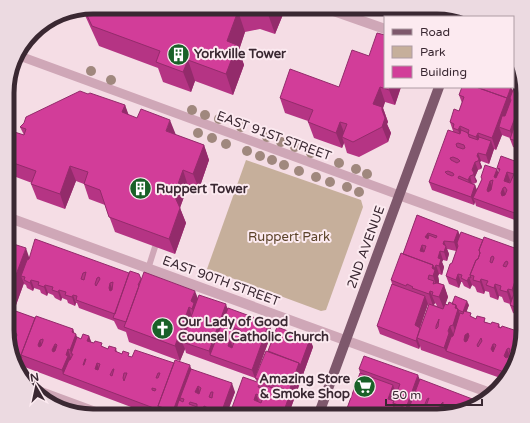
<svg xmlns="http://www.w3.org/2000/svg" width="530" height="423" font-family="'Varela Round',sans-serif">
<style>
.green{fill:#c6af9b}
.lines{fill:none;stroke-linecap:round;stroke-linejoin:round}
.service{stroke:#cfa7b7;stroke-width:6}
.pedestrian{stroke:#cfa7b7;stroke-width:9}
.minor{stroke:#cfa7b7;stroke-width:10}
.primary{stroke:#7e586c;stroke-width:10}
.tree{fill:#a0887e}
.wall{fill:#b53484;fill-rule:evenodd}
.shaded-wall{fill:#932b6b}
.building{fill:#d23d99;stroke:#932b6b;fill-rule:evenodd}
.labels{text-anchor:middle;dominant-baseline:central;stroke-width:4;stroke-linejoin:round;paint-order:stroke}
.poi-label{font-size:13px;font-weight:bold;fill:#3a2832;stroke:#fceaf0;text-anchor:start}
.street-label{font-size:13px;fill:#3a2832;stroke:#fceaf0}
.park-label{font-size:13px;fill:#5b4329;stroke:#fceaf0}
.rim{fill:none;stroke:#3a2832;stroke-width:5}
</style>
<rect width="100%" height="100%" fill="#f5dde5"/>
<path class="green" d="M246 160 361 200 363 207 326 310 321 311 207 269Z"/>
<g class="lines">
<path class="service" d="M148 269 155 247"/>
<path class="pedestrian" d="M17 55 399 195"/>
<path class="minor" d="M328 9 385 29
M513 76 520 78
M399 195 523 240
M7 217 493 394
M30 388 106 416"/>
<path class="primary" d="M465 17 466 13
M318 416 439 87"/>
</g>
<g class="tree">
<circle cx="91" cy="71" r="5"/>
<circle cx="111" cy="80" r="5"/>
<circle cx="192" cy="110" r="5"/>
<circle cx="205" cy="115" r="5"/>
<circle cx="219" cy="119" r="5"/>
<circle cx="241" cy="127" r="5"/>
<circle cx="198" cy="133" r="5"/>
<circle cx="267" cy="137" r="5"/>
<circle cx="212" cy="138" r="5"/>
<circle cx="281" cy="142" r="5"/>
<circle cx="226" cy="144" r="5"/>
<circle cx="295" cy="147" r="5"/>
<circle cx="247" cy="151" r="5"/>
<circle cx="311" cy="153" r="5"/>
<circle cx="260" cy="156" r="5"/>
<circle cx="272" cy="160" r="5"/>
<circle cx="339" cy="163" r="5"/>
<circle cx="284" cy="165" r="5"/>
<circle cx="356" cy="169" r="5"/>
<circle cx="299" cy="171" r="5"/>
<circle cx="367" cy="174" r="5"/>
<circle cx="316" cy="177" r="5"/>
<circle cx="330" cy="182" r="5"/>
<circle cx="347" cy="187" r="5"/>
<circle cx="359" cy="192" r="5"/>
</g>
<path class="wall" d="M435 7 431 17H407L401 15 399 8Z
M283 9 284 12 275 34 260 29 245 32 239 50 244 65 233 95 195 81 191 92 163 82 158 68 99 46 83 11Z
M339 87H401L395 105 385 102 383 108 388 122 387 124 391 133 388 142 359 157 347 153 344 143 342 148 314 138 308 122V121L285 113 280 98Z
M511 87 523 151 513 147 510 139V138L502 135 496 150 494 149 489 164 481 161 480 162 482 167 481 169 478 170 475 177 477 181 476 183 473 184 475 185 477 190 482 179 481 177 497 169 498 173 499 172 497 168 523 164V223L476 206 475 202 474 205 432 190 429 182 453 131 450 122 459 111 462 103 459 95Z
M125 105 128 115 176 135 204 145 209 160 199 189 188 186 180 208 186 223 175 254 115 232 105 205 89 199 84 184 76 181 65 209 37 199 31 184 32 183 8 174V131L24 135 20 127Z
M417 215 458 231 460 235 483 240 523 251V317L513 313 510 305V304L504 302 502 297 499 296 498 300 490 297 489 292 485 291 484 294 477 292 475 287 472 285 470 289 464 286 462 282H461L459 288 449 284 446 276 452 263 456 251 447 249 449 254 447 261 443 260 442 262 444 267 442 275 439 274 438 276 439 281V283L444 285 448 297 445 304 448 305 452 304 469 305 466 312 472 317 491 324H499L500 327 523 333 514 368 506 380 421 350 420 346 419 349 380 334 377 326 392 284 391 280 403 254ZM435 303 436 304 437 306 434 305ZM428 304 429 305 420 328V327Z
M7 227 11 237 9 242 29 258 141 280 228 308 272 332 255 378 186 353 185 349 180 361 129 342 126 332 118 329 114 321 79 308 77 303H76L75 306 68 303 67 300 62 298 61 301 55 298 53 295 48 293 47 296 41 293 40 290 34 288 33 291 27 288 26 285 24 284V283L14 311 35 318 73 329 74 333 77 337 81 339 89 336 91 342 108 349 116 348 117 352 130 357 191 369 235 392 226 415 229 416 257 382 255 378 268 351 310 339 313 347 288 416H155L14 363 7 336Z
M359 369 420 379 470 409 437 416H400L397 415 396 416H342L346 411 360 373Z"/>
<path class="shaded-wall" d="M421 7H435L431 17H425Z
M270 9H283L284 12 275 34 268 14Z
M238 11 245 32 239 50 244 65 233 95 226 74 227 41Z
M188 60 195 81 191 92 183 72Z
M380 87 385 102 383 108 388 122 387 124 391 133 388 142 373 104Z
M390 87H401L395 105 389 90Z
M511 87 514 94 510 98 511 102V110L499 127 502 135 496 150 492 138Z
M125 105 131 121 122 112Z
M516 115 519 123 513 139 510 131Z
M170 120 176 135 166 131Z
M340 122 346 137H342L344 143 342 148 336 133Z
M460 126 464 138 463 142 458 130Z
M478 133 482 145 481 149 476 137Z
M523 133V151L520 142Z
M491 141 494 149 489 164 486 155Z
M204 145 209 160 199 189 193 174Z
M478 153 481 161 480 162 482 167 481 169 477 156Z
M475 162 478 170 475 177 477 181 476 183 472 170Z
M70 166 76 181 65 209 60 194Z
M497 169 500 177 497 185 494 177Z
M183 170 188 186 179 210 174 195Z
M507 172 510 180 507 189 504 181Z
M470 176 472 184 471 188 468 180Z
M521 177 523 182V188L518 186Z
M490 181 493 189 490 198 487 190Z
M475 185 478 193 473 198 475 202 474 205 471 197Z
M503 188 506 196 504 202 501 193Z
M517 193 520 201 518 207 515 199Z
M180 208 186 223 175 254 169 239Z
M7 227 11 237 7 247Z
M458 231 461 239 457 243 458 247 457 251 454 242Z
M428 233 431 241 425 237Z
M444 241 449 254 447 261 444 252 443 244Z
M422 245 425 254 420 251Z
M26 248 31 263 25 277 21 276 24 283 7 329V299Z
M440 251 443 260 442 262 444 267 442 275 439 266 438 258Z
M523 259V278L521 285 519 283 521 288 516 302 512 290 519 266Z
M433 265H436L439 274 438 276 439 281 437 288 433 276 432 268Z
M458 274 461 282 459 288 456 280Z
M469 277 472 285 470 289 467 281Z
M481 279 485 291 484 294 480 282Z
M31 280 34 288 33 291 30 283Z
M110 283 113 291 112 297 109 288Z
M495 284 499 296 498 300 494 288Z
M45 285 48 293 47 296 44 287Z
M444 285 448 297 444 309 439 297Z
M508 289 513 301 511 304 507 292Z
M59 290 62 298 61 301 58 292Z
M195 291 201 306 197 324 192 309 191 301Z
M430 291 435 303 433 306 429 294Z
M73 295 76 303 75 306 72 297Z
M425 296 428 304 418 334 415 325Z
M467 301 469 305 465 316 463 312Z
M226 304 230 316 226 326 222 324 225 332 217 336 220 344 210 355 209 351Z
M456 305 458 309 463 321 457 337 453 325 455 308Z
M189 307 194 323 182 342 185 349 180 361 175 346Z
M269 323 272 332 255 378 252 370Z
M450 326 455 338 453 343 448 331Z
M73 329 75 335 76 334 80 345 73 354H71L70 350 72 332Z
M449 333 454 345 446 351 444 348Z
M468 333 471 342 467 348 464 340 465 335Z
M89 336 92 344 87 341Z
M417 338 420 346 419 349 416 341Z
M310 339 313 347 288 416H282L290 394 289 391 299 363Z
M40 340 45 352 43 357 38 345Z
M230 340 233 348 228 346Z
M55 344 59 356 57 362 52 350Z
M493 344 496 353 494 358 491 349Z
M68 349 72 361 63 374 62 370 66 355Z
M507 349 510 357 507 364 504 356Z
M97 363 100 371 95 369Z
M190 365 194 377 180 398 183 406 174 416 173 411Z
M418 375 423 387 409 416 406 408Z
M232 383 235 392 226 416H220Z
M393 385 396 393 391 407 388 399Z
M198 386 201 395 195 392Z
M256 394 259 402 254 400Z
M443 402 446 411 441 415 439 409 441 404Z
M394 406 397 415 396 416H390Z
M251 408 254 416 249 414Z"/>
<path class="building" d="M247 9 238 11 227 41 237 45 226 74 188 60 183 72 156 62 160 51 92 26 85 11Z
M255 9H270L268 14Z
M377 33 385 35V87H390L389 90 380 87 373 104 382 107V110L385 118 382 127 353 142 342 137 347 124 340 122 336 133 308 122 313 110 280 98 290 69 339 87 352 50 369 56Z
M462 87H476L507 98 492 138 478 133 476 137 468 134 469 130 460 126 458 130 453 128 454 124 450 122 454 109 459 111 464 97 459 95Z
M476 87H511L507 98Z
M514 87 522 90 523 93V133L520 142 510 139 517 119 516 115 510 131 499 127 502 116H505L511 100 510 98Z
M80 91 88 94 90 93 125 105 122 112 137 118 141 109 170 120 166 131 204 145 193 174 183 170 174 195 180 208 169 239 109 217 100 190 84 184 88 172 70 166 60 194 31 184 36 171 8 161V130L24 135 26 129 20 127 24 123 26 117Z
M448 130 460 134 461 130 468 133 469 137 478 140 479 137 491 141 486 155 478 153 477 156 479 159 478 161 475 162 472 170 474 173 473 175 470 176 468 180 459 176 458 178 475 185 471 197 429 182ZM458 143 464 145 465 148 463 149 457 147 456 144ZM453 157 458 159 460 161 457 163 451 160 450 158ZM448 171 453 173 454 175 452 176 447 174 445 172Z
M501 156 523 164V177H521L518 186 523 188V216L473 198 482 179 481 177 485 165 497 169 494 177 496 178 500 169 497 168ZM507 172 514 174 510 183 504 181ZM493 180 491 190 488 192 487 190 490 181ZM505 187 507 190 505 195 502 196 501 193 503 188ZM519 192 520 194 518 200 516 201 515 199 517 193Z
M417 215 458 231 454 242 444 241 443 244 446 246 444 252 440 251 438 258 441 259 439 266 436 265 434 269 433 265 403 254ZM428 233 437 236 436 238 429 235 428 239 425 237ZM422 245 426 246 424 252 420 251Z
M461 232 483 240 479 250 480 253 478 259 476 260 470 275 471 278 469 277 467 281 461 278 462 275 458 274 456 280 446 276 450 264 452 263 458 246 457 243Z
M484 237 523 251V259L521 264 519 266 516 273 517 275 512 290 508 289 507 292 500 290 501 286 495 284 494 288 486 285 488 281 481 279 480 282 473 280 474 276 470 275 476 260 478 259 480 253 479 250ZM493 256 494 258 492 263 490 262 491 257ZM507 261 508 263 506 267 503 266 505 262Z
M35 239 129 273 115 314 76 300 77 296 73 295 72 297 65 295 66 292 59 290 58 292 52 290 53 287 45 285 44 287 38 285 39 282 31 280 30 283 24 280 25 277 21 276 27 260 29 259ZM86 272 84 280 81 279 83 273ZM99 277 100 279 96 286 95 284 97 278ZM113 282 112 290 110 291 109 288 110 283Z
M7 242 26 248 7 299Z
M401 253 433 265 432 268 435 270 433 276 429 275 428 279 434 281 433 284 437 283 444 285 439 297 432 295 433 292 430 291 429 294 412 288 413 287 407 284 406 286 391 280Z
M523 270V287L519 298 523 310 510 305 515 291 518 292 521 284 519 283Z
M130 271 139 274 141 279 138 285 139 286 126 322 113 318Z
M144 272 195 291 191 301 194 303 192 309 189 307 175 346 124 327Z
M392 284 425 296 415 325 420 328 416 341 377 326Z
M523 287V299L519 298Z
M199 295 226 304 209 351 182 342Z
M455 296 467 301 463 312 458 310V309H457L456 305 452 304Z
M449 302 456 305 455 308 458 309 453 325 450 326 448 331 449 333 444 348 417 338 429 304 443 309 445 304 448 305ZM439 319 438 327 436 329V326Z
M228 308 269 323 252 370 210 355 215 342H218L220 337 217 336 221 326 225 327 226 326 222 324ZM232 327 240 330 239 333 232 330ZM230 340 234 342 232 348 228 346Z
M10 309 35 318 21 355 22 358 12 355 7 336V317ZM16 333 17 335 15 340 13 341Z
M464 311 471 313 470 316 476 319 477 316 485 318 484 322 491 324 492 322 499 324 498 327 501 328 502 326 523 333V336L514 368 510 374 446 351 451 337 453 336 460 313 463 314ZM468 333 469 336 467 341 465 342 464 340 465 335ZM481 338 482 341 478 347 477 345ZM493 344H495L496 345 493 352 491 349ZM509 348 510 350 508 357 506 358 504 356 507 349Z
M36 316 73 329 72 332 76 334 70 350 68 349 66 355 68 356 62 370 21 355ZM43 339V341L41 346 39 347 38 345 40 340ZM55 344H56L57 345 55 351 53 352 52 350Z
M277 327 310 339 300 366 299 363 268 351Z
M83 334 89 336 87 341 94 343 95 341 102 343 101 346 108 349 109 346 116 348 115 351 122 354 123 351 129 353 128 356 132 357 135 350 174 363 158 406 159 410 63 374 69 360H70L73 354H71L77 337 81 339ZM85 359H86L84 365H83ZM97 363 100 364 98 370 95 369ZM113 369H114L112 376 110 375ZM124 373H127L124 381 123 378ZM158 373H160L158 378H156ZM152 388 156 389 155 391 152 390Z
M266 351 299 363 289 391 255 378Z
M364 356 418 375 406 408 393 403 400 384 359 369Z
M175 360 190 365 173 411 158 406Z
M191 369 232 383 220 416H174L179 400 183 402 184 399 180 398ZM198 386 201 388 199 394 195 392ZM211 392H213L212 398 209 397ZM190 402 197 404V407L189 404ZM204 406 208 408 207 410 203 409Z
M360 373 393 385 388 399 394 401 393 403 394 406 390 416H359L346 411Z
M243 377 260 383 258 387 265 389 267 386 290 394 282 416H256L258 410 251 408 249 414 253 416H229ZM256 394 263 397 261 403 254 400Z
M420 379 475 400 481 402 470 409 456 412 457 410 456 407 454 408 453 413 437 416H406ZM429 398 426 406 425 404 427 399ZM443 402V405L442 410 439 411V409L441 404Z
M51 403 65 408 64 410 60 409Z
M344 411 359 416H342Z
M221 413 230 416H220Z"/>
<defs>
<symbol id="building-disc" viewBox="-11 -11 22 22"><circle r="9.5" fill="#196128" stroke="#fceaf0"/><path d="M-4-6H4V6H1V3H-1V6H-4ZM-2.5-4.3h1.7v1.8h-1.7ZM.8-4.3h1.7v1.8H.8ZM-2.5-1h1.7V.8h-1.7ZM.8-1h1.7V.8H.8Z" fill="#fff"/></symbol>
<symbol id="church-disc" viewBox="-11 -11 22 22"><circle r="9.5" fill="#196128" stroke="#fceaf0"/><path d="M-1.2-6h2.4v3.5h3.3v2.4h-3.3V6h-2.4V-.1h-3.3v-2.4h3.3Z" fill="#fff"/></symbol>
<symbol id="supermarket-disc" viewBox="-11 -11 22 22"><circle r="9.5" fill="#196128" stroke="#fceaf0"/><path d="M-6-5.5h2.5l.6 2H6L4.5 2H-2.5L-4.4-4H-6ZM-1.5 3.2a1.3 1.3 0 1 0 .1 0ZM3 3.2a1.3 1.3 0 1 0 .1 0Z" fill="#fff"/></symbol>
</defs>
<g fill-rule="evenodd">
<use href="#building-disc" x="166" y="42" width="25" height="25"/>
<use href="#building-disc" x="128" y="176" width="25" height="25"/>
<use href="#church-disc" x="150" y="316" width="25" height="25"/>
<use href="#supermarket-disc" x="352" y="374" width="25" height="25"/>
</g>
<g class="labels">
<g class="poi-label">
<text x="194" y="54">Yorkville Tower</text>
<text x="156" y="189">Ruppert Tower</text>
<text x="178" y="322">Our Lady of Good<tspan x="178" dy="15">Counsel Catholic Church</tspan></text>
<text x="350" y="379" text-anchor="end">Amazing Store<tspan x="350" dy="15">&amp; Smoke Shop</tspan></text>
</g>
<g class="street-label">
<text transform="translate(274 136) rotate(20)">EAST 91ST STREET</text>
<text transform="translate(366 247) rotate(-70)">2ND AVENUE</text>
<text transform="translate(221 281) rotate(20)">EAST 90TH STREET</text>
</g>
<g class="park-label">
<text x="289" y="237">Ruppert Park</text>
</g>
</g>
<path d="M0 0H530V423H0ZM93 14H437A79 79 0 0 1 516 93V330A79 79 0 0 1 437 409H93A79 79 0 0 1 14 330V93A79 79 0 0 1 93 14Z" fill="#ecdae1" fill-rule="evenodd"/>
<path class="rim" d="M93 14H437A79 79 0 0 1 516 93V330A79 79 0 0 1 437 409H93A79 79 0 0 1 14 330V93A79 79 0 0 1 93 14Z"/>
<rect x="384" y="16" width="130" height="72" fill="#fceaf0" stroke="#ae9ca4"/>
<rect x="392" y="29" width="20" height="6" fill="#7e586c" stroke="#ae9ca4"/>
<text x="420" y="36" font-size="12" fill="#3a2832">Road</text>
<rect x="392" y="46" width="20" height="12" fill="#c6af9b" stroke="#ae9ca4"/>
<text x="420" y="56" font-size="12" fill="#3a2832">Park</text>
<rect x="392" y="66" width="20" height="12" fill="#d23d99" stroke="#ae9ca4"/>
<text x="420" y="76" font-size="12" fill="#3a2832">Building</text>
<g transform="translate(36 387) rotate(351)" stroke="#fceaf0" stroke-width="3" paint-order="stroke">
<path d="M0-3L7 15L0 10L-7 15Z" fill="#3a2832"/>
<text y="-6" font-size="11" font-weight="bold" text-anchor="middle" fill="#3a2832">N</text>
</g>
<path d="M386 399v6h96v-6" fill="none" stroke="#3a2832" stroke-width="2"/>
<text x="392" y="399" font-size="12" fill="#3a2832" stroke="#fceaf0" stroke-width="3" paint-order="stroke">50 m</text>
</svg>
